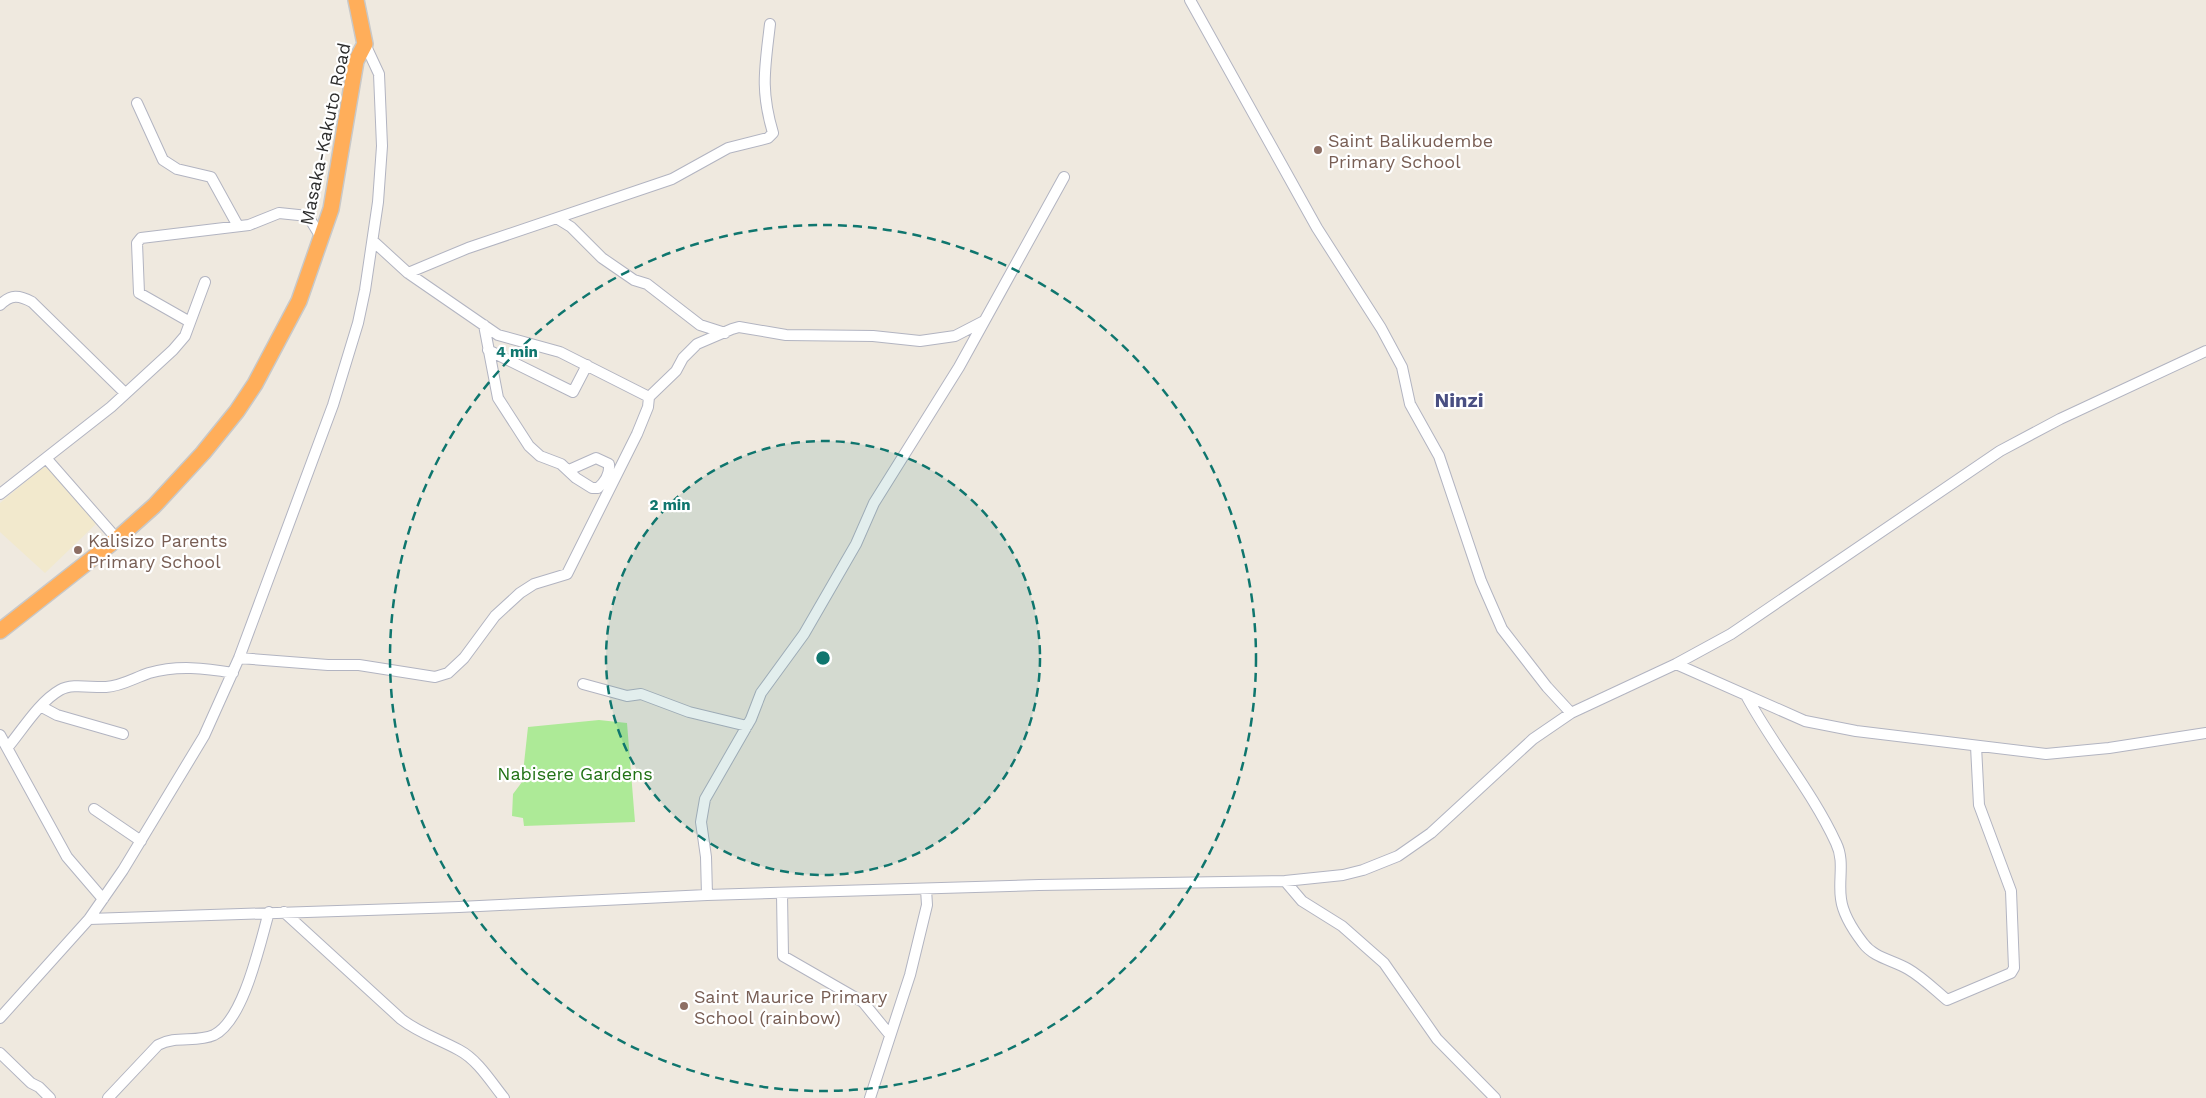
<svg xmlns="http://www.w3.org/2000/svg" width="2206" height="1098" font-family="'Work Sans',sans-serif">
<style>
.education{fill:#f2e9cd}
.green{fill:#adea97}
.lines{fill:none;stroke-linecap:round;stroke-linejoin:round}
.minor-casing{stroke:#b2b4c1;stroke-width:12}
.highway-casing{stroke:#c8c8c8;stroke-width:18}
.minor{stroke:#fff;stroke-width:10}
.highway{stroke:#ffae5a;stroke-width:15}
.ring{fill:none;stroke:#0f766e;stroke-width:2.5;stroke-dasharray:9 6}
.education-dot{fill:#8d6e63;stroke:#fff;stroke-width:2}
.labels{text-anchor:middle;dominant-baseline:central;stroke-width:4.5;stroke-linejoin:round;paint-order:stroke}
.street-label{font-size:18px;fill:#2d2d2d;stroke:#fff}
.education-label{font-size:18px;fill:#785e54;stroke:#fff;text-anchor:start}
.park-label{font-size:18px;fill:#217215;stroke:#fff}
.quarter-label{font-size:20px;font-weight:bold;fill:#494f82;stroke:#fff}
.centre{fill:#0f766e;stroke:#fff;stroke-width:2.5}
.ring-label{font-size:15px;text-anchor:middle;font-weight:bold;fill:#0f766e;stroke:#fff;stroke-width:4.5;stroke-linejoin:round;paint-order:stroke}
</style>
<rect width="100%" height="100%" fill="#efe9df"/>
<path class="education" d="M46 465 97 523 45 573 0 532V503Z"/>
<path class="green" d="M599 720 627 723 635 822 524 826 523 818 512 816 513 794 522 782 528 727Z"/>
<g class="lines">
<defs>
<path id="minor" d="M1190 0 1317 228 1381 328 1402 367 1410 404 1439 456 1481 581 1502 629 1547 687 1571 713
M137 103 163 160 177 169 211 177 238 226
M558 219 571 227 602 258 634 280 647 284 700 325 725 333
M373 241 408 273 468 248 672 179 728 148 768 138 773 133C760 89 765 68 770 24
M408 273 498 335 560 352 649 397
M0 305C11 294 19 295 32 302L125 393
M190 322 139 293 137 243 141 238 249 225 279 213 308 216 322 239
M484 325 498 398 529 446 540 456 561 464 576 478 592 488H598C605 482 610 473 609 464L596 458 569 470
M488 350 573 392 587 365
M46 458 117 539
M0 494 111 407 173 350 185 336 205 282
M239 658 328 665H359L435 677 448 673 464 658 495 616 520 593 534 584 567 574 637 434 648 407 649 397 676 371 683 358 697 344 732 329 739 327 786 335 873 336 920 341 955 336 984 321
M1676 664 1805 721 1856 731 2046 754 2109 748 2206 733
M583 684 627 696 641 694 689 712 747 726
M1747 697C1774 747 1812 791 1836 843 1845 861 1838 880 1841 899 1843 915 1853 930 1863 943 1874 958 1893 960 1908 969 1922 977 1935 990 1947 1000L2011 973 2014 968 2011 891 1979 805 1976 746
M42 707 57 715 123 734
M0 735 67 857 103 899
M8 747C23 729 39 702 60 690 72 683 92 688 106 687 122 686 134 678 149 673 177 665 205 668 233 673
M94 809 141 841
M1285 881 1302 901 1342 926 1384 963 1437 1039 1495 1098
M782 894 783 956 863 1002 890 1035
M707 895 706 857 701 822 705 799 751 719 761 693 804 634 856 544 874 503 959 367 1064 177
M284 912 401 1019C419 1033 439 1039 459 1050 478 1060 491 1082 504 1098
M89 919 459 907 707 895 1039 885 1285 881 1343 875 1363 870 1398 856 1431 833 1533 739 1571 713 1676 664 1731 634 2000 451 2060 419 2206 351
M0 1018 89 919 123 870 204 736 239 658 333 405 358 323 365 290 378 202 382 146 379 74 365 44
M0 1053 31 1083 39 1087 50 1098
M108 1098 158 1045C176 1035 196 1043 214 1035 244 1020 260 943 269 912
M870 1098 910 975 927 905 926 889"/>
<path id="highway" d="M0 631 117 539 154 506 203 453 237 411 255 384 299 301 331 209 356 61 365 44 356 0"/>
</defs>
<use href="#minor" class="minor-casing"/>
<use href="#highway" class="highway-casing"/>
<use href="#minor" class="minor"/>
<use href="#highway" class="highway"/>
</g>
<circle cx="823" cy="658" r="217" fill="#0f766e" fill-opacity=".12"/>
<g class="ring">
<circle cx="823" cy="658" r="217"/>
<circle cx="823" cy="658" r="433"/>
</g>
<g class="education-dot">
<circle cx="1318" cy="150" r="5"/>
<circle cx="78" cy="550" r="5"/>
<circle cx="684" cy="1006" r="5"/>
</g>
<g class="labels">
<g class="street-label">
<text transform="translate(325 134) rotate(-78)">Masaka-Kakuto Road</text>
</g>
<g class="education-label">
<text x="1328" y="140">Saint Balikudembe<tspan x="1328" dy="21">Primary School</tspan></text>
<text x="88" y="540">Kalisizo Parents<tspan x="88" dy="21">Primary School</tspan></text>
<text x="694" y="996">Saint Maurice Primary<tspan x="694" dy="21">School (rainbow)</tspan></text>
</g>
<g class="park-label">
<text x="575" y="773">Nabisere Gardens</text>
</g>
<g class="quarter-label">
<text x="1459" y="400">Ninzi</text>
</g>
</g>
<circle cx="823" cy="658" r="8" class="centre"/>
<g class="ring-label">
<text x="517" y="357">4 min</text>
<text x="670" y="510">2 min</text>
</g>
</svg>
